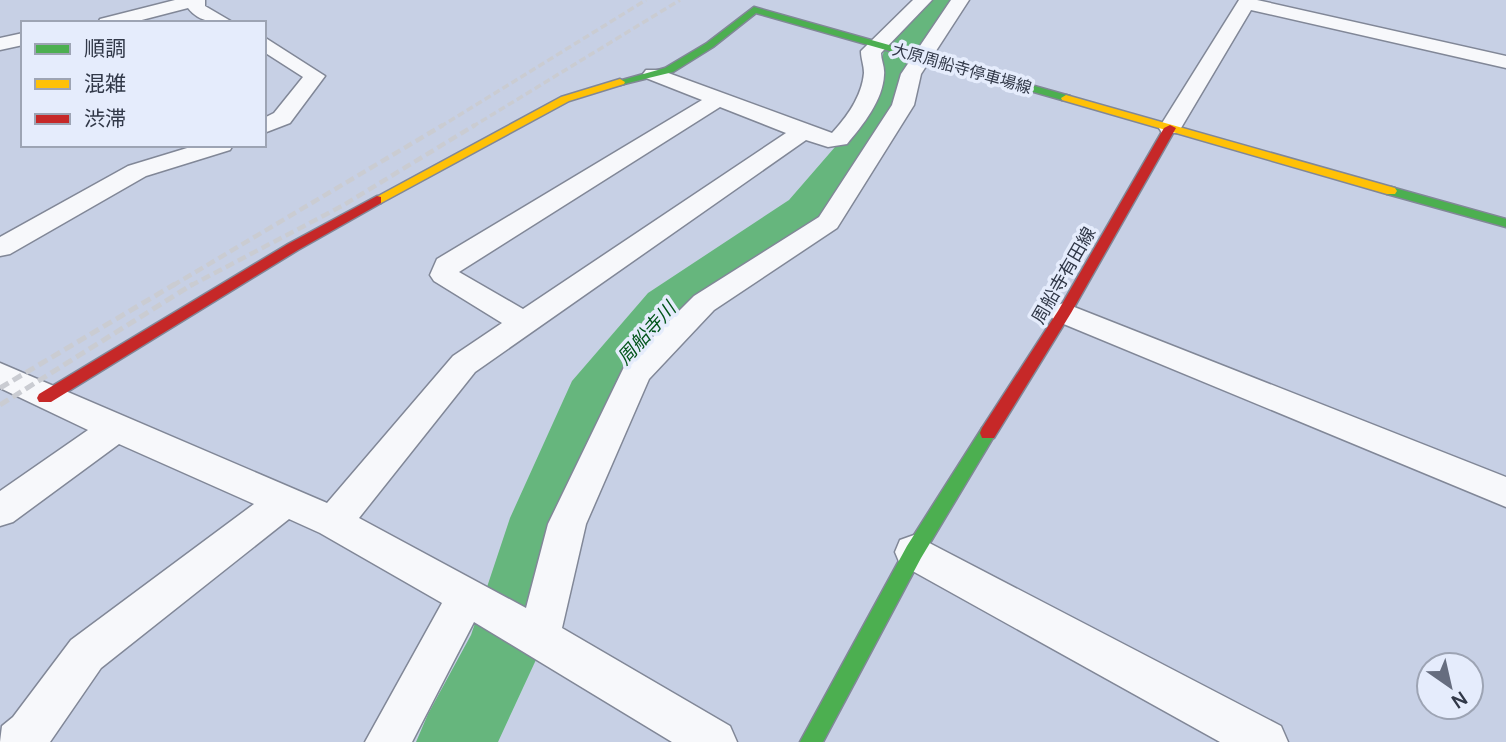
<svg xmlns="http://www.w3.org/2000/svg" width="1506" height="742" font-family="Manrope,'Noto Sans JP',sans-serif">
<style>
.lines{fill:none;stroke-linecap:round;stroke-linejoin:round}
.river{fill:#66b67d;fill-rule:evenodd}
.street-casing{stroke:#818797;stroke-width:3}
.fast-casing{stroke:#818797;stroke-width:3}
.slow-casing{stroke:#818797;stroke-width:3}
.jam-casing{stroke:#818797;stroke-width:3}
.street{fill:#f7f8fb;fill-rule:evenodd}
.fast{fill:#4caf50;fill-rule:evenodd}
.slow{fill:#ffc107;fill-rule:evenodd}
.jam{fill:#c62828;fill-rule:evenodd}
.rail-far2{stroke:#caccd2;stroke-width:3.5;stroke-dasharray:7 3.5;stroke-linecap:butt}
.rail-far1{stroke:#caccd2;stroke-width:4.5;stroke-dasharray:9 4.5;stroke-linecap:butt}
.rail{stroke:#caccd2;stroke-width:5;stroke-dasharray:10 5;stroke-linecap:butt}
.labels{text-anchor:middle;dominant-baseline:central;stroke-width:7;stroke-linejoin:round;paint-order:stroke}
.far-street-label{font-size:16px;fill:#313848;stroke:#e5ecfc}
.street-label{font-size:18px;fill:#313848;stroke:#e5ecfc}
.water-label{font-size:19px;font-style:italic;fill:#005419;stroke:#e5ecfc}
</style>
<rect width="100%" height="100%" fill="#c7d0e5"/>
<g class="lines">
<path class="river" d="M924 0H957L921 43 912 77 895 118 865 165 821 220 684 317 619 403 605 446 576 518 541 649 498 742H416L428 714 471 635 510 518 572 381 648 293 789 200 835 147 855 118 876 77 887 41Z"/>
<defs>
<path id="street" d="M175 0H205V6L234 23C216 23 200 23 188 8L130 23H98L100 19Z
M913 0H932L881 53C881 60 885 67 884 75 883 100 863 125 847 144L828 147 806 140 475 372 359 518 526 608 548 524 625 365 694 296 819 217 892 105 901 74 951 0H969L921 74 914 105 837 228 714 310 649 379 586 524 562 628 730 726 737 742H672L474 622 412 742H365L442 603 320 533 289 519 101 668 50 742H0L2 726 13 717 71 640 254 504 119 444 13 522 0 526V491L88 430 0 388V363L327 503 453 356 502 323 434 281 430 275 437 259 702 100 646 78 643 74 646 70H660L832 133C847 117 862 96 864 73 864 65 861 59 861 51ZM720 107 786 133 523 309 459 272Z
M1239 0H1257L1506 56V68L1251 10 1178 133H1162L1159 128Z
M23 33V45L0 50V38Z
M264 37 325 76 290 123 264 133V118L274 113 303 77 264 52Z
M197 145H233L230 150 146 176 10 254 0 256V237L128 166Z
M1064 303 1506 477V507L1054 320 1049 313 1054 306Z
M914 535 1281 726 1288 742H1220L900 564 895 552 900 540Z"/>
<path id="fast" d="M754 7 1070 96 1071 98 1062 100 756 13 713 47 673 72 620 85 615 82 665 68 707 43Z
M1391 187 1506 219V227L1387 194V188Z
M988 426 994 428 996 433 921 558 823 742H800L907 546 982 428Z"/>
<path id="slow" d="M620 79 625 82 624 84 569 101 381 203 377 204 371 200 561 97Z
M1066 95 1395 188 1397 191 1395 194H1387L1062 100 1061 98Z"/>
<path id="jam" d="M1170 125 1176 128 1071 313 994 438H982L980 433 982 428 1058 311 1164 128Z
M377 196 381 197V203L298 250 51 402H39L37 398 39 394 288 244Z"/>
</defs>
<use href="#street" class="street-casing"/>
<use href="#fast" class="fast-casing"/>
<use href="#slow" class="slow-casing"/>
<use href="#jam" class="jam-casing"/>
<use href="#street" class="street"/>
<use href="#fast" class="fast"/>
<use href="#slow" class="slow"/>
<use href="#jam" class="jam"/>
<path class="rail-far2" d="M440 127 646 0
M472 127 680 0"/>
<path class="rail-far1" d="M172 286 443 125
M190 286 342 206 475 125"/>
<path class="rail" d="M0 388 175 284
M0 405 193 284"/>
</g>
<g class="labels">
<g class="far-street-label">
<text transform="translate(962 68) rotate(16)">大原周船寺停車場線</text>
</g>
<g class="street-label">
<text transform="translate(1063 275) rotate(-60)">周船寺有田線</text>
</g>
<g class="water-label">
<text transform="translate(646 333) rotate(-48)">周船寺川</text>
</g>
</g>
<rect x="21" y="21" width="245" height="126" fill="#e5ecfc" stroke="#9da4b4" stroke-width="2"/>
<rect x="35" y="44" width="35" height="10" fill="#4caf50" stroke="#9da4b4" stroke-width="2"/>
<text x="84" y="56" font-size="21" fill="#313848">順調</text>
<rect x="35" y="79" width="35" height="10" fill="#ffc107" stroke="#9da4b4" stroke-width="2"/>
<text x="84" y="91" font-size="21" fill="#313848">混雑</text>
<rect x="35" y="114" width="35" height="10" fill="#c62828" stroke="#9da4b4" stroke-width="2"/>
<text x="84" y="126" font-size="21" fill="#313848">渋滞</text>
<g transform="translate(1450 686) rotate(146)"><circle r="33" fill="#e5ecfc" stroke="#9da4b4" stroke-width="2"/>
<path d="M0-5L12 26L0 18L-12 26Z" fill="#666d7f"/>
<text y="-10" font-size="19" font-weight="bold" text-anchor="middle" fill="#313848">N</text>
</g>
</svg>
